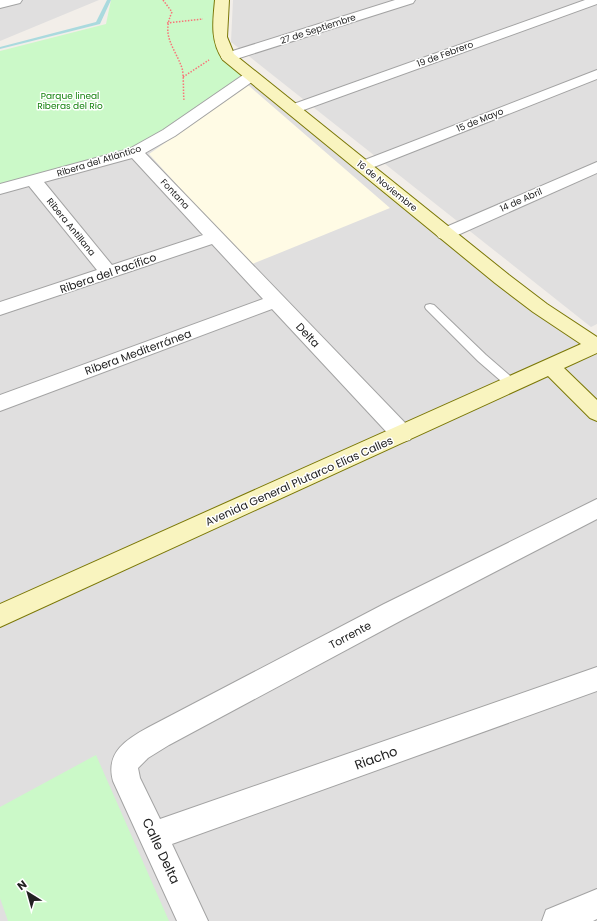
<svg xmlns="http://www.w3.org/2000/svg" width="597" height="921" font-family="Poppins,sans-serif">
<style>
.residential{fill:#e0dfdf}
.education{fill:#fffbe5}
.park{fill:#cbf9c8}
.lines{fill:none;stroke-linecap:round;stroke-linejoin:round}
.stream{fill:#aadade;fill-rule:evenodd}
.lane-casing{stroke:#a3a3a3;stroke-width:2}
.street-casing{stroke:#a3a3a3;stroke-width:2}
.secondary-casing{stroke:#7b7807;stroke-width:2}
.path{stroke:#f87478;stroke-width:1.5;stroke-dasharray:1.5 1.5;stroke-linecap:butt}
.lane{fill:#fff;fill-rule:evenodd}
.street{fill:#fff;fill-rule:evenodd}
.secondary{fill:#f9f4bf;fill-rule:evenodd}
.labels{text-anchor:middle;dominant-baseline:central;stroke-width:3;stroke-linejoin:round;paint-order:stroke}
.far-street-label{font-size:9px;fill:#222;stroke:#fff}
.far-park-label{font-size:9px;fill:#14820e;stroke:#fff}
.street-label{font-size:11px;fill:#222;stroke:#fff}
.near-street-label{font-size:13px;fill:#222;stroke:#fff}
</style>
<rect width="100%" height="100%" fill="#f2eee9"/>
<path class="residential" d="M0 0H99L0 41Z
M233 0H597V324L591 327 231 42Z
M251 77 597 342V921H0V153Z"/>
<path class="education" d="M248 85 390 208 250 265 149 154Z"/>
<path class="park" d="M111 0H222L221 42 251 76 149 145 0 190V51L106 24Z
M96 755 169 921H8L0 898V807Z"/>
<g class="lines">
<path class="stream" d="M107 0H111L100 24 0 49V47L96 22Z"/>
<defs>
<path id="lane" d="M430 304 434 305 486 355 516 381 518 384 516 387H508L478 361 426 309 425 307 426 305Z"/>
<path id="street" d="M0 0H22L20 3 0 8Z
M395 0H415L413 3 233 60H223L221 57 223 54Z
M585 0H597V4L298 112H288L285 109 288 106Z
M597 70V79L369 169 363 171 357 169 355 166 357 163Z
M251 72 256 73 258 76 256 79 175 136 145 153 410 428 413 434 410 440 402 442 394 440 272 309 0 411V395L263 299 212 244 0 315V302L97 270 29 186 0 194V184L129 149 163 130 246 73ZM132 158 203 235 112 265 44 182Z
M597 162V173L451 238 445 239 439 238 436 234 439 230Z
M597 499V519L402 620 169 745 148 758 138 768 140 778 160 819 597 667V691L172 844 208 921H177L113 781C105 752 127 739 149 727L384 604Z
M597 889V919L593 921H542L546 910Z"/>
<path id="secondary" d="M215 0H229L227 37 234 54 509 275 547 304 597 337V353L564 368 597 400V421L590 418 548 376 0 627V604L581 344 533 312 495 283 223 60C210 41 213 21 215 0Z"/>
</defs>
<use href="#lane" class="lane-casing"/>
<use href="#street" class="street-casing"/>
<use href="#secondary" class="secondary-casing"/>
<path class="path" d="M163 0 172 12C161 36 174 46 182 68 184 74 183 92 184 100
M167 23 203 19
M183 77 209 60"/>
<use href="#lane" class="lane"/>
<use href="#street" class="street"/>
<use href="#secondary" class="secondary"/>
</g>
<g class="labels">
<g class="far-street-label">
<text transform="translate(318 29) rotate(-18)">27 de Septiembre</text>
<text transform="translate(445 54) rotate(-20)">19 de Febrero</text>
<text transform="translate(480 120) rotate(-22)">15 de Mayo</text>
<text transform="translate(99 161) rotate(-17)">Ribera del Atlántico</text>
<text transform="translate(387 186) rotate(39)">16 de Noviembre</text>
<text transform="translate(175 194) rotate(47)">Fontana</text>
<text transform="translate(521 200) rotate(-24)">14 de Abril</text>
<text transform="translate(71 227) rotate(51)">Ribera Antillana</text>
</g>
<g class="far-park-label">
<text x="70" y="96">Parque lineal<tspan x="70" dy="10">Riberas del Río</tspan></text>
</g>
<g class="street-label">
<text transform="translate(108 273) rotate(-19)">Ribera del Pacífico</text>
<text transform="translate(308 335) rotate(47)">Delta</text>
<text transform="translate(138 352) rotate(-20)">Ribera Mediterránea</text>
<text transform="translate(299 481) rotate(-24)">Avenida General Plutarco Elías Calles</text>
<text transform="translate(350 635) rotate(-28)">Torrente</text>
</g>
<g class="near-street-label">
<text transform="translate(376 758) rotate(-20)">Riacho</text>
<text transform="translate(161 851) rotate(65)">Calle Delta</text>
</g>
</g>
<g transform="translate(28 893) rotate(323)" stroke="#ffffff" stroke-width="3" paint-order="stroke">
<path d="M0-3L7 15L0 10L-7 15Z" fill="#222222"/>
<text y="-6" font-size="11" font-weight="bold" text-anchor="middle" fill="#222222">N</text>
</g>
</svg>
